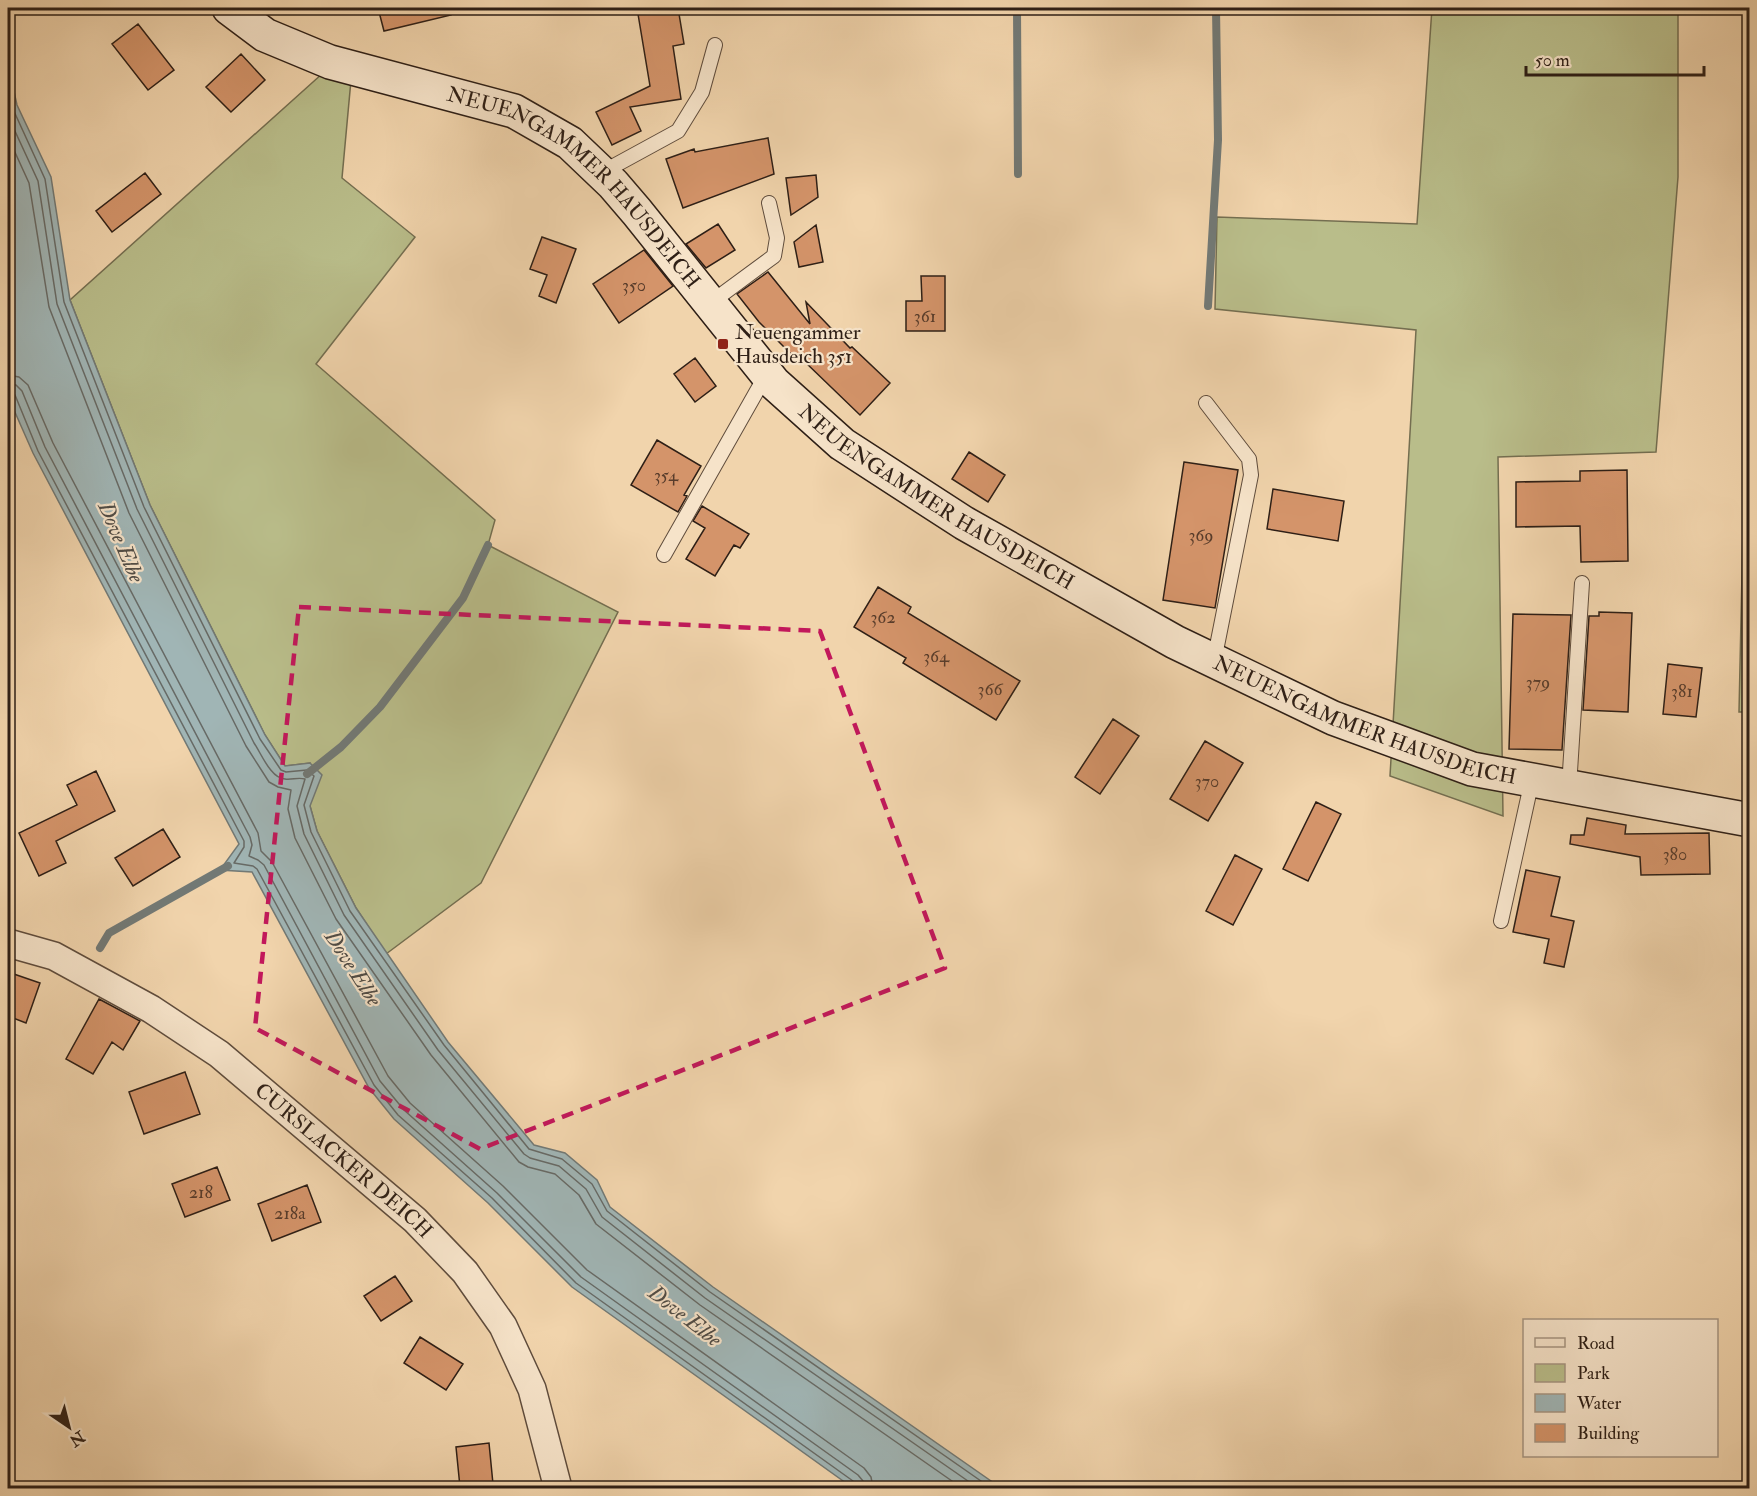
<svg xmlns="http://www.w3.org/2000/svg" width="1757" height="1496" font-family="'IM FELL Double Pica',serif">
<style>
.green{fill:#b9bd8a;stroke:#746e50;stroke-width:1.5}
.water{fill:#a0b5b5;stroke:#727975;stroke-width:1.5}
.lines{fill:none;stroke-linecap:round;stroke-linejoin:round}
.shore{stroke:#676a66;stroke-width:1.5}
.stream{stroke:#727975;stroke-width:8}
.building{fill:#d4946a;stroke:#2e1f16;stroke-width:1.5}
.lane-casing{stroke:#5f4c3c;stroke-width:16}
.street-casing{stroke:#5f4c3c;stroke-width:30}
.secondary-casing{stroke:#2e1f16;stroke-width:36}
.lane{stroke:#f6e3c9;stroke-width:14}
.street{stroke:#f6e3c9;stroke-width:27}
.secondary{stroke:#f6e3c9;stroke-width:33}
.marked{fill:none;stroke:#c2185b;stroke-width:4.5;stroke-dasharray:12 8;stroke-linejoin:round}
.poi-dot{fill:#8f2418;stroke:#f6e3c9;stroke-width:2}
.labels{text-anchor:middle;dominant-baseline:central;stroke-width:4.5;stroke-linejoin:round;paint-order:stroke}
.number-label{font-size:18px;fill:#583c2b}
.street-label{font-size:21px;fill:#2e1f16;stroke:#f6e3c9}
.poi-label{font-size:21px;fill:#2e1f16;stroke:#f6e3c9;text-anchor:start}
.water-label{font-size:22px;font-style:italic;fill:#504c46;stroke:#f6e3c9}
</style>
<rect width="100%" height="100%" fill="#f1d4ac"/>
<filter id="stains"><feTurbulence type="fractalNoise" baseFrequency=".00333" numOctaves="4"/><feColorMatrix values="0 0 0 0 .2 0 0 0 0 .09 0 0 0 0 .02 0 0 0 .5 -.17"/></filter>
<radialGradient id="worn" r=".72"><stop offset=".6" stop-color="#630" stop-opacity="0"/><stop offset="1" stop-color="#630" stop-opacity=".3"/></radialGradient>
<path class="green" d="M1432 8H1678V177L1656 452 1498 457 1503 816 1390 776 1416 330 1215 309 1217 217 1417 224Z
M323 73 351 80 342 178 415 237 316 364 495 520 488 545 618 612 481 883 386 954 356 908 317 831 310 806V763L285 766 265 735 150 505 70 300Z
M1749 250 1750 712H1739Z"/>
<path class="water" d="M8 65 17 105 51 177 70 300 150 505 265 735 285 766 310 763 322 775 310 806 317 831 356 908 448 1042 534 1145 565 1153 597 1180 610 1207 713 1287 1001 1488H853L572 1287 488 1203 394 1119 369 1088 252 872 220 870 239 844 33 453 14 410 8 388Z"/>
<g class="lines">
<path class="shore" d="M8 90 12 107 45 179 64 302 144 507 260 739 281 770 286 772 307 770 314 776 304 805 311 832 350 911 444 1045 529 1149 562 1159 592 1184 607 1211 710 1292 991 1488
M8 116 38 181 57 304 137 509 254 743C261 753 271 779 285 779 292 780 298 777 305 779L297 806 304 834 344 915 438 1050 524 1154 530 1158 559 1166 586 1189 602 1217 705 1298 978 1488
M8 137 29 183 49 307 129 513 246 746 269 782 278 787 291 790 288 809 295 838 336 919 431 1055 519 1162 528 1167 555 1174 579 1195 596 1224 700 1305 962 1488
M8 375 19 377 28 385 53 443 258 833 261 851 272 862 388 1076 410 1103 503 1186 587 1270 864 1468 871 1477 873 1488
M8 384 16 385 22 391 45 447 250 837 252 845 249 856 258 860 264 865 380 1081 404 1110 497 1193 581 1277 858 1475 863 1481 864 1488
M8 392 15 395 38 451 244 841V847L234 863 253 866 257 869 374 1085 398 1115 492 1198 576 1283 853 1481 856 1488"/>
<path class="stream" d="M1017 8 1018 174
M1208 306 1218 140 1216 8
M307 774 341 747 380 707 463 598 488 545
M100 948 109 933 228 866"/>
</g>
<path class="building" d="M378 8H450L451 15 384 31Z
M637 8H678L684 44 673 46 681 99 630 107 641 131 612 145 596 112 650 86Z
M138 24 174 70 148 90 112 44Z
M241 54 265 80 231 112 206 87Z
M768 138 774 174 683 208 666 159 694 149 695 152Z
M145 173 161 194 112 232 96 211Z
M816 175 818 197 791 215 786 178Z
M718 224 735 250 706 268 686 244Z
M816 225 823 262 799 267 794 242Z
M542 237 576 249 556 303 539 296 547 275 530 269Z
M644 250 673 286 619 323 593 284Z
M768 272 810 324 806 302 850 348 852 347 890 383 860 415 804 361 801 364 759 322 737 294Z
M921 276H945V331H906V301H922Z
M695 358 716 386 695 402 674 374Z
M657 440 701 466 684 495 687 496 678 512 631 485Z
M969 452 1005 475 988 502 952 479Z
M1184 462 1238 470 1215 608 1163 600Z
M1627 470 1628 561 1581 562 1580 526 1516 527V482L1580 481V471Z
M1273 489 1344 501 1338 541 1267 529Z
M702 506 749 534 740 548 734 545 715 576 686 559 705 528 693 521Z
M878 587 911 607 908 613 1020 681 996 720 903 663 906 658 854 627Z
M1599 612 1632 613 1628 712 1583 710 1589 616H1599Z
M1513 614 1571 615 1562 750 1509 749Z
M1668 664 1702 668 1696 717 1663 714Z
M1113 719 1139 736 1100 794 1075 777Z
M1205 741 1243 763 1208 821 1170 799Z
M96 771 115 811 56 841 66 863 39 876 19 833 77 805 67 785Z
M1316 802 1341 814 1308 881 1283 869Z
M1587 818 1626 825 1625 834 1709 833 1710 874 1641 875 1640 857 1570 844 1571 835H1584Z
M163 829 180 857 133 886 115 858Z
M1235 855 1262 869 1233 925 1206 911Z
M1526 870 1560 877 1551 916 1574 921 1564 967 1544 963 1549 939 1513 932Z
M8 972 40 983 26 1023 8 1016Z
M99 999 140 1021 123 1050 112 1042 93 1074 66 1059Z
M185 1072 200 1114 144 1134 129 1092Z
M217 1167 230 1200 185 1217 172 1184Z
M307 1185 321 1222 272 1241 258 1204Z
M395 1276 412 1301 381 1321 364 1296Z
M420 1337 463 1364 446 1390 404 1363Z
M489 1443 493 1484 460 1487 456 1447Z"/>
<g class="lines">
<defs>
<path id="lane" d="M601 173 678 131 702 92 715 45
M709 304 774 256 777 238 769 203
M1206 403 1249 459 1251 475 1214 661
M664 555 766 375
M1569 787 1582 583
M1501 921 1532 780"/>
<g id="street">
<path id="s1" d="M8 943 54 956 151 1009 219 1054 415 1220 465 1272 503 1326 532 1389 558 1488"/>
</g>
<g id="secondary">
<path id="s2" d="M229 8 265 35 330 62 514 111 570 143 613 184 637 212 774 383 842 444 964 523 1175 642 1333 718 1472 769 1750 820"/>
</g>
</defs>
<use href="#lane" class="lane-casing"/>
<use href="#street" class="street-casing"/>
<use href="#secondary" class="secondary-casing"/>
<use href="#lane" class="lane"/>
<use href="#street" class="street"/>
<use href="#secondary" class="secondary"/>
</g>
<path class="marked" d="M299 607 820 631 945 968 480 1149 255 1028Z"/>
<rect class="poi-dot" x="717" y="338" width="12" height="12" rx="3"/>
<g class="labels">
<g class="number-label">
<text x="634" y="285">350</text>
<text x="925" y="316">361</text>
<text x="666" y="475">354</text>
<text x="1201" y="535">369</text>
<text x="883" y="617">362</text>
<text x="936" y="656">364</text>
<text x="1538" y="682">379</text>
<text x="990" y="689">366</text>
<text x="1682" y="691">381</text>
<text x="1207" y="781">370</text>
<text x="1675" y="854">380</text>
<text x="201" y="1192">218</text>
<text x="290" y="1213">218a</text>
</g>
<g class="street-label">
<text stroke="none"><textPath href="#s2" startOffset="399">NEUENGAMMER HAUSDEICH</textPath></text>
<text stroke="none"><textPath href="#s2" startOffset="885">NEUENGAMMER HAUSDEICH</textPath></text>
<text stroke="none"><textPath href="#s2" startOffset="1371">NEUENGAMMER HAUSDEICH</textPath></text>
<text stroke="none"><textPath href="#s1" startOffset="404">CURSLACKER DEICH</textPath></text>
</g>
<g class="poi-label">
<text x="735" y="332">Neuengammer<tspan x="735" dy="24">Hausdeich 351</tspan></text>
</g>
<g class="water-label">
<text transform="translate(121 542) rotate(67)">Dove Elbe</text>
<text transform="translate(353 968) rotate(57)">Dove Elbe</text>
<text transform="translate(685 1316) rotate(38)">Dove Elbe</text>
</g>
</g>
<rect width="1757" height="1496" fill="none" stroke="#f1d4ac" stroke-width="30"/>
<rect x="9" y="9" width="1739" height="1478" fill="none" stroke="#2e1f16" stroke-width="3"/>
<rect x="15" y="15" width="1727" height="1466" fill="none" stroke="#2e1f16" stroke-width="1.5"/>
<rect x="1523" y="1319" width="195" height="138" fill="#f6e3c9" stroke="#a69581" stroke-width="1.5"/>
<rect x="1535" y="1338" width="30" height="9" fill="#f6e3c9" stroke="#a69581" stroke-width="1.5"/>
<text x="1577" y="1349" font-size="18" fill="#2e1f16">Road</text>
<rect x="1535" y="1364" width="30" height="18" fill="#b9bd8a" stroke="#a69581" stroke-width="1.5"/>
<text x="1577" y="1379" font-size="18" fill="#2e1f16">Park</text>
<rect x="1535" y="1394" width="30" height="18" fill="#a0b5b5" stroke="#a69581" stroke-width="1.5"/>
<text x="1577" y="1409" font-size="18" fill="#2e1f16">Water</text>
<rect x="1535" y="1424" width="30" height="18" fill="#d4946a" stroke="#a69581" stroke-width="1.5"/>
<text x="1577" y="1439" font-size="18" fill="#2e1f16">Building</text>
<g transform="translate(69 1427) rotate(145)" stroke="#f6e3c9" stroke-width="4.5" paint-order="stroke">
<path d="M0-4.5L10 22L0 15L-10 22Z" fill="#2e1f16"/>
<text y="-9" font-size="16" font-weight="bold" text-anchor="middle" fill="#2e1f16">N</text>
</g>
<path d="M1526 66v9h178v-9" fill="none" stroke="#2e1f16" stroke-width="3"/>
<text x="1535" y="66" font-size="18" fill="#2e1f16" stroke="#f6e3c9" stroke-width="4.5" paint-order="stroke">50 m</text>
<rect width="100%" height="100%" filter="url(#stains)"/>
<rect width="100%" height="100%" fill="url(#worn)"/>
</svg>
